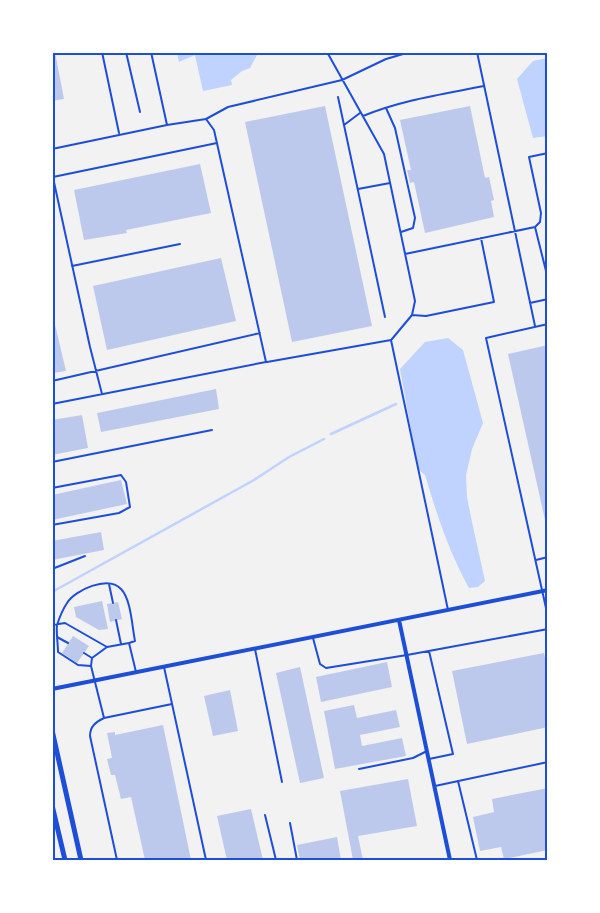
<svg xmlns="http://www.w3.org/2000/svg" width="600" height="913" font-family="'Open Sans',sans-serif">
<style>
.water{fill:#bfd3fe}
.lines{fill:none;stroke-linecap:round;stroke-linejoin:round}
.stream{stroke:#bfd3fe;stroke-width:2.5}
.building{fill:#bdc9ec}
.service{stroke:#1d4ed8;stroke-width:2}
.minor{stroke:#1d4ed8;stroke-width:4}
.secondary{stroke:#1d4ed8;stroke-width:5}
.neatline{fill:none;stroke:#1d4ed8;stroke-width:2}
</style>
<rect width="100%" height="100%" fill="#f2f2f2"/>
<path class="water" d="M177 53 258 52V53L250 68 242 71 231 80 232 85 203 91 195 55 179 62Z
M547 58V136L533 138 517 79 533 61Z
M448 338 463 350 483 423 472 449 466 475 467 497 472 522 485 581 478 587 469 588C449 552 437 515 425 475L418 469 400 369 425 342Z"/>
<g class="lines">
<path class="stream" d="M331 434 396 404
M52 592 254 480 289 457 324 439"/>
</g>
<path class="building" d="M52 52H55L64 99 52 101Z
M325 106 372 326 292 342 245 122Z
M470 106 485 178 489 177 494 200 491 201 494 217 425 233 414 182 410 183 407 170H411L400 120Z
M200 164 211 213 126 230 127 233 84 240 74 190Z
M221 258 236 321 107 350 93 286Z
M52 312 66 371 52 373Z
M548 345V529H547L508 354Z
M216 389 219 409 101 432 97 413Z
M82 415 88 448 52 455V420Z
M121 480 127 504 52 520V495Z
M101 532 104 550 52 560V541Z
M102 601 108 629 99 630 76 617 74 607Z
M118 602 122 619 110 622 107 604Z
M73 636 89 646 77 663 62 653Z
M544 653 548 672V727L467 744 452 671Z
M387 662 392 687 321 702 316 677Z
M300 667 324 778 300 783 276 673Z
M230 690 238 731 213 736 204 696Z
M354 705 357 718 396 710 400 727 360 735 362 746 402 738 406 756 335 769 324 711Z
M163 725 191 860H145L131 797 121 799 115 775H111L107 759 112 758 107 733 115 732V735Z
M408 779 417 826 358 836 363 860H353L340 791Z
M548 788V850L504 859 501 847 480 851 473 817 494 812 492 799Z
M251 809 263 860H227L217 816Z
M337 837 341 860H300L297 845Z"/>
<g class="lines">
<path class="service" d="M102 52 119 133
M126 52 140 112
M151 52 167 125
M327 52 384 154 415 301 412 315 392 339
M477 52 535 326
M338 97 385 317
M386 108 395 128 415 218 413 228 401 232
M363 116C401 100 444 94 484 86
M206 119 228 107 342 80 386 59 410 52
M344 125 360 113
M52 149 167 125 206 119 214 130 266 362 52 404
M52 173 90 347 102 394
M53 177 217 143
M358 189 390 183
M535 227 548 279
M405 254 535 227 540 222 541 213 529 157 548 153
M72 266 180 244
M530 303 548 299
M412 315 426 316 494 302 481 238
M548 324 486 338 548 617
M267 362 391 340 448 610
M52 381 260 333
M52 462 212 430
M52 488 121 475 126 482 130 507 119 513 52 525
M536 560 548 557
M52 569 85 556
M109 584 113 603
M116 620 121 644
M52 625 65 623 107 647
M57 637 68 643
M313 638 320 664 326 668 407 655 548 629
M255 649 282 782
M84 653 92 658
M91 666 78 665 58 652C58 643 56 633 57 625 59 619 63 609 67 603 75 590 108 575 121 589 131 599 132 626 135 641L129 643
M164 667 206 860
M104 718 172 704
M429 759 453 754 429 651
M359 769 413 758 427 751
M458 781 477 860
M435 786 548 762
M265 815 276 860
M290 823 297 860
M117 860 90 736C90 726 96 722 104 718L91 666 92 658 107 647 129 643 136 672"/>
<path class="minor" d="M399 620 450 860
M52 689 548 590"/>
<path class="secondary" d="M52 730 81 860
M52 805 65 860"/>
</g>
<rect width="600" height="913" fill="none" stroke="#ffffff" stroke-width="108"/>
<rect x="54" y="54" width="492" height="805" class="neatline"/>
</svg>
